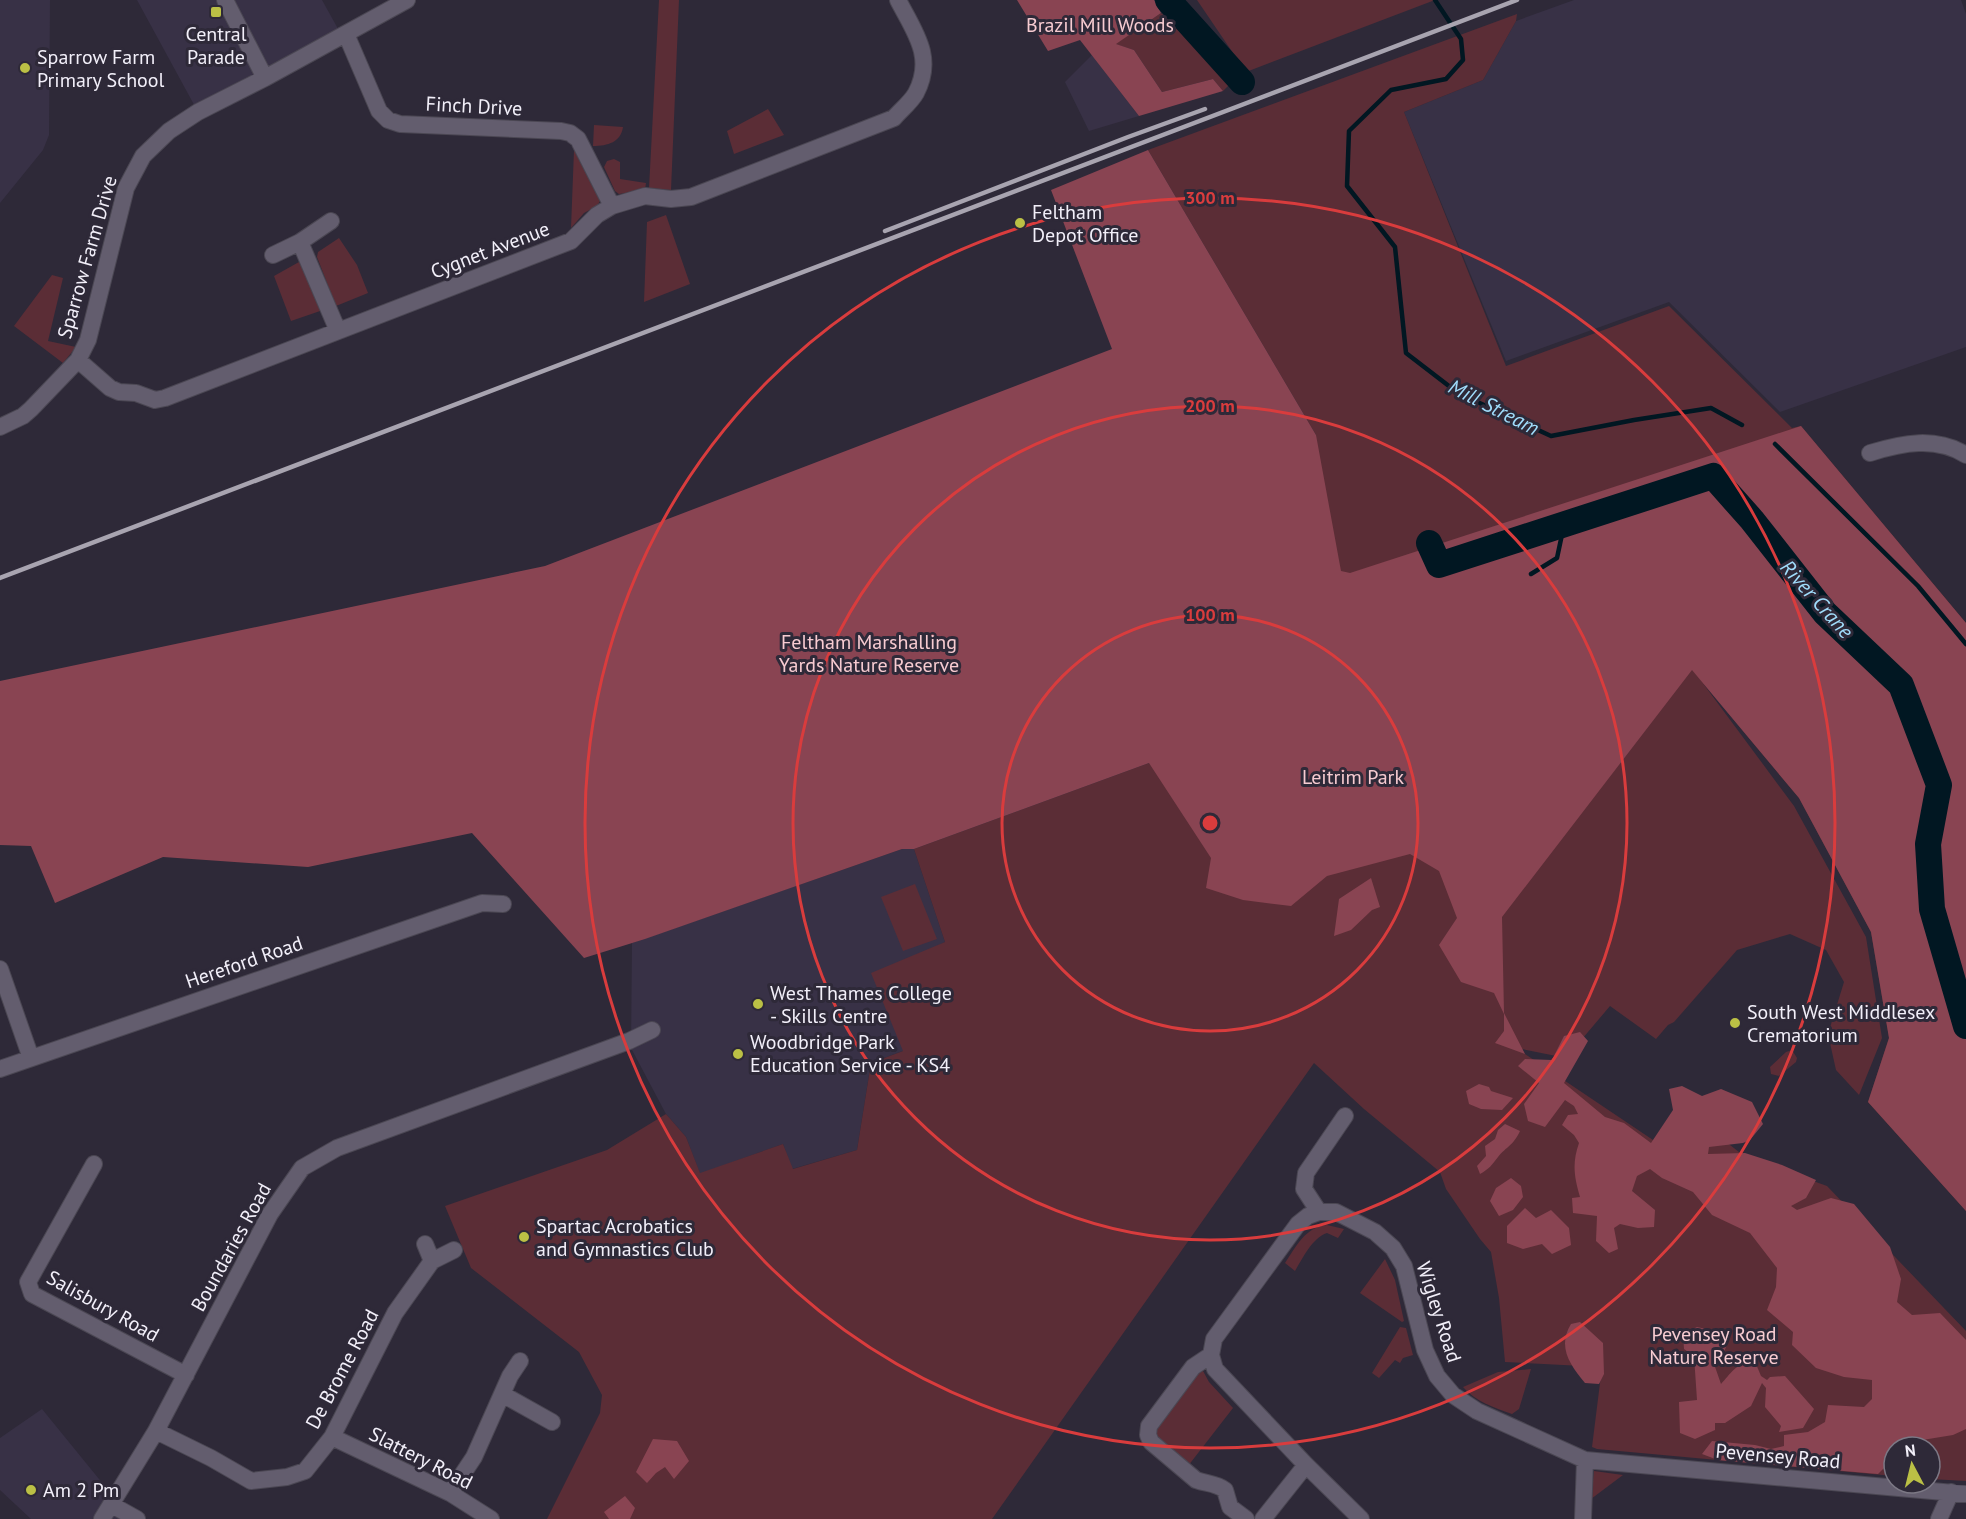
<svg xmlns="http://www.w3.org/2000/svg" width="1966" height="1519" font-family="'PT Sans',sans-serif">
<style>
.built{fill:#383146}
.green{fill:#5b2d36}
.forest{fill:#894452}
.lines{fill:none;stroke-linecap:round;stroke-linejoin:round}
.stream{stroke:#011722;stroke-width:4.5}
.river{stroke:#011722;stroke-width:26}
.street-casing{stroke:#4b4753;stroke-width:18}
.street{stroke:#635d6e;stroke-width:16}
.rail{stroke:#a8a4b0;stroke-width:4.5}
.ring{fill:none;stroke:#d93c3d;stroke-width:3}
.poi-dot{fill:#bbc045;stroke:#2e2938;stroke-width:2}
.labels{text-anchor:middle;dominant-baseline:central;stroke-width:6;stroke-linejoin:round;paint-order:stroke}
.park-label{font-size:20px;fill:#f7cbd1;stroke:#2e2938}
.poi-label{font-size:20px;fill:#f2eff9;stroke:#2e2938;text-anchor:start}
.street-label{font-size:20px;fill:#f2eff9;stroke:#2e2938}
.water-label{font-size:21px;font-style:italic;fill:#a0dcfb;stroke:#2e2938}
.centre{fill:#d93c3d;stroke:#2e2938;stroke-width:3}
.ring-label{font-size:18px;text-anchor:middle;font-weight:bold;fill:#d93c3d;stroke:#2e2938;stroke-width:6;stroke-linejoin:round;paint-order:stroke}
</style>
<rect width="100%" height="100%" fill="#2e2938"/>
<path class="built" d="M0 0H50L49 135 43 150 0 203Z
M137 0H322L342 36 198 112Z
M1574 0H1961L1966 14V347L1780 412 1669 302 1506 361 1404 112 1483 80 1516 21Z
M1092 55 1139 116 1089 131 1065 82Z
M902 849H914L945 942 935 947 903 1051 871 1063 857 1150 792 1169 783 1144 700 1174 686 1137 666 1114 631 1048 632 943Z
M42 1409 99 1479 137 1519H31L0 1490V1438Z"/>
<path class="green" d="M659 0H679L671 190 649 188Z
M1197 0H1435L1246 72Z
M1161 13 1233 81 1223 91 1213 79 1162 92 1134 50 1115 44Z
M1517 14 1516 21 1483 80 1404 112 1506 366 1669 306 1792 428 1801 426 1966 623V1211L1868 1102 1889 1038 1871 932 1799 798 1702 682 1794 806 1866 937 1882 1038 1859 1095 1836 1070 1828 1034 1844 982 1826 950 1790 934 1737 950 1674 1022 1668 1025 1656 1039 1610 1006 1566 1058 1522 1049 1525 1054 1653 1140 1701 1122 1744 1156 1827 1186 1966 1331V1481L1930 1479V1447H1894V1476L1597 1449 1592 1447 1602 1367 1505 1362 1499 1298 1491 1252 1480 1239 1446 1189 1440 1172 1364 1109 1314 1063 992 1519H547L600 1413 602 1395 579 1352 471 1268 445 1206 607 1150 666 1114 686 1137 700 1173 783 1144 793 1169 857 1150 871 1063 903 1051 871 973 945 942 914 849 1149 763 1316 435 1148 150Z
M768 109 784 135 734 154 727 131Z
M594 125 623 127C621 142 608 146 593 146Z
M574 150 600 201 597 206 584 213 571 228Z
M614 159 620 162V179L646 183 645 190 619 194 615 191 604 167 607 161Z
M666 215 690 284 644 302 647 222Z
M339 238 357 265 368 293 336 306 317 257 318 252Z
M299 262 306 265 323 310 291 321 274 276Z
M52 275 63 278 48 341 76 347 63 363 14 326Z
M915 884 937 939 903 951 881 897Z
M1792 1050 1797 1058 1796 1062 1779 1076 1771 1074 1770 1067 1786 1052Z
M1327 1225 1344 1229 1338 1238 1327 1233C1312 1238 1303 1258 1295 1271L1285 1263C1296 1247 1305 1227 1327 1225Z
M1385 1259 1395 1280 1404 1321 1402 1322 1360 1293Z
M1400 1327 1406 1328 1413 1355 1403 1358 1400 1363 1395 1360 1379 1378 1372 1373Z
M1531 1369 1519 1409 1512 1414C1493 1407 1476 1402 1463 1387L1498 1372Z
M1203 1371 1209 1382 1233 1408 1188 1466 1154 1439 1155 1426 1194 1372Z
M1594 1471 1623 1475 1591 1499Z"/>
<path class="forest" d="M1017 0H1154L1161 13 1116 44 1134 50 1162 92 1213 79 1223 91 1139 116 1080 40 1048 51Z
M1148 150 1316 435 1341 571 1350 573 1801 426 1966 623V1211L1868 1102 1889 1038 1871 932 1799 798 1692 670 1502 917 1504 1013 1525 1054 1495 1043 1504 1031V1014L1494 993 1461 982 1439 945 1457 918 1439 871 1410 854 1327 876 1291 906 1243 900 1206 888 1211 858 1149 763 914 849H902L645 939 584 958 472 833 308 867 163 857 55 903 31 846 0 845V681L545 566 1112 349 1051 190Z
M1371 878 1380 907 1372 910 1351 930 1334 936 1339 899Z
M1580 1032 1588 1041 1564 1083 1605 1117 1624 1123 1651 1143 1673 1110 1669 1089 1682 1086 1702 1096 1721 1089 1752 1102 1763 1124 1750 1140 1743 1143 1709 1147 1708 1154 1745 1153 1782 1165 1816 1180 1806 1198 1791 1206 1797 1210 1831 1198 1854 1204 1890 1247 1901 1279 1897 1302 1912 1315 1940 1313 1966 1340V1429L1953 1435 1910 1442 1905 1447H1894V1458L1878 1474 1718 1460 1702 1454 1712 1441 1755 1445 1771 1449 1784 1446V1435L1808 1432 1825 1422 1828 1405 1864 1407 1872 1399V1380L1844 1377 1816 1368 1792 1345 1793 1332 1767 1310 1776 1287 1777 1268 1750 1233 1712 1215 1693 1192 1662 1178 1650 1169 1637 1176 1632 1191 1655 1210 1654 1227 1638 1228 1620 1224 1614 1228 1618 1249 1609 1253 1596 1241 1597 1216 1573 1213 1572 1198 1580 1197C1574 1177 1572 1163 1579 1143L1574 1135 1562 1125 1568 1115 1578 1114 1574 1106 1565 1100 1545 1127 1528 1121 1524 1104 1539 1083 1518 1066 1525 1059 1552 1060 1564 1036Z
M1479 1084 1489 1087 1491 1091 1513 1098 1502 1110 1481 1109 1469 1104 1466 1091Z
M1505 1124 1520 1131C1513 1146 1507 1146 1498 1157 1492 1165 1489 1169 1480 1174L1477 1166 1486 1156 1485 1146 1495 1139 1498 1130Z
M1511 1178 1521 1186 1523 1197 1513 1210 1499 1216 1490 1201 1496 1188Z
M1525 1208 1536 1218 1551 1210 1569 1228 1571 1245 1552 1254 1542 1244 1523 1249 1507 1243V1226Z
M1580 1322 1603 1343 1604 1374 1599 1384 1585 1383C1570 1365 1557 1347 1571 1324Z
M1697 1327 1706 1329 1708 1337 1714 1332 1724 1334 1728 1342 1724 1352 1715 1356 1713 1361 1721 1384C1732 1372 1738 1360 1756 1364L1761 1376 1767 1380 1770 1377 1785 1376 1814 1409 1803 1428 1779 1432 1781 1426 1765 1407 1766 1388 1762 1383 1751 1406 1725 1423H1715V1430L1695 1439 1680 1433 1679 1402 1697 1400 1694 1356 1684 1349 1683 1334Z
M653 1439 677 1441 689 1461 674 1479 665 1467 656 1473 647 1483 636 1472Z
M625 1496 635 1508 630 1519H609L604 1512Z"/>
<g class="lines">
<path class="stream" d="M1435 0 1461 39 1463 60 1446 79 1391 90 1349 131 1347 186 1395 247 1406 353 1458 393 1551 436 1634 420 1711 408 1742 425
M1775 444 1918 586 1966 644
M1531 574 1557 558 1564 525"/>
<path class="river" d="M1168 0 1242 82
M1429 543 1439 565 1713 476 1752 520 1825 613 1901 685 1939 785 1928 844 1932 909 1966 1026"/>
<defs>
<path id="street" d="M225 0 265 78
M346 34 379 111 388 120 400 124 561 131 570 133 578 139 612 206
M331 221 300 242 338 331
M273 255 300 242
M78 360 110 388 119 392 136 393 155 400 165 398 571 241 597 215 612 206 645 196 671 199 691 197 894 118C901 110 911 102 916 93 935 57 914 31 898 0
M0 427 23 416 31 409 78 360 88 340 126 188 143 156 169 131 198 112 265 78 407 0
M1870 453C1902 443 1936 436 1966 455
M0 969 31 1058
M0 1069 482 903 503 904
M94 1164 28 1282 32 1294 186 1375
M1319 1212 1304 1189 1306 1173 1345 1116
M425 1244 432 1261
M1211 1355 1193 1367 1149 1426 1148 1435 1151 1442 1196 1480C1207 1484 1216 1483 1225 1490L1230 1507 1246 1519
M502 1394 552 1422
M156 1431 211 1458 251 1481 287 1477 305 1471 332 1437 395 1313 432 1261 454 1250
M332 1437 450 1493 491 1519
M1306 1465 1361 1519
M450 1493 474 1457 510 1376 520 1361
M112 1505 137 1519
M102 1519 156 1431 270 1214 302 1168 337 1148 629 1041 652 1030
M1263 1519 1306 1465 1215 1369 1211 1355 1214 1339 1298 1224 1308 1216 1319 1212H1336L1375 1232 1393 1248 1404 1266 1425 1350 1437 1376 1453 1395 1477 1411 1585 1460 1966 1494
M1583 1519 1585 1460
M1939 1519 1951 1492"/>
</defs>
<use href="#street" class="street-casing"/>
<use href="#street" class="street"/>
<path class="rail" d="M885 231 1128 137 1205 109
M0 578 1517 0"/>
</g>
<g class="ring">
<circle cx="1210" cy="823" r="208"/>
<circle cx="1210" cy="823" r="417"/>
<circle cx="1210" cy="823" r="625"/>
</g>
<g class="poi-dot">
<rect x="210" y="6" width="12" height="12" rx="3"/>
<circle cx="25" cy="68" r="6"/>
<circle cx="1020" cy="223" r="6"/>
<circle cx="758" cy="1004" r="6"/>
<circle cx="1735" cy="1023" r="6"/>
<circle cx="738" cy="1054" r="6"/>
<circle cx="524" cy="1237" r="6"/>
<circle cx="31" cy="1490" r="6"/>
</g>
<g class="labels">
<g class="park-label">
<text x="1100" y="25">Brazil Mill Woods</text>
<text x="869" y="642">Feltham Marshalling<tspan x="869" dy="23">Yards Nature Reserve</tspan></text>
<text x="1353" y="777">Leitrim Park</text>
<text x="1714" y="1334">Pevensey Road<tspan x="1714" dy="23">Nature Reserve</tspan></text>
</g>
<g class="poi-label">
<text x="216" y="34" text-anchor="middle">Central<tspan x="216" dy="23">Parade</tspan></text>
<text x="37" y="57">Sparrow Farm<tspan x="37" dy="23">Primary School</tspan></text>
<text x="1032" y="212">Feltham<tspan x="1032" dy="23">Depot Office</tspan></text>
<text x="770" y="993">West Thames College<tspan x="770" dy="23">- Skills Centre</tspan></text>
<text x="1747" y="1012">South West Middlesex<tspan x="1747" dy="23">Crematorium</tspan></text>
<text x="750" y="1042">Woodbridge Park<tspan x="750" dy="23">Education Service - KS4</tspan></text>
<text x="536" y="1226">Spartac Acrobatics<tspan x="536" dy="23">and Gymnastics Club</tspan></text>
<text x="43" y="1490">Am 2 Pm</text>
</g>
<g class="street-label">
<text transform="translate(474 106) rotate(3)">Finch Drive</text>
<text transform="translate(490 250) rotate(-21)">Cygnet Avenue</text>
<text transform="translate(87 257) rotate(-74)">Sparrow Farm Drive</text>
<text transform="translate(244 962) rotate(-19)">Hereford Road</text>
<text transform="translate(231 1247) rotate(-61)">Boundaries Road</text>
<text transform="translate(103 1306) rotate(29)">Salisbury Road</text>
<text transform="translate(1439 1312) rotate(72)">Wigley Road</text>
<text transform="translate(342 1369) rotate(-62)">De Brome Road</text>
<text transform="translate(1778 1456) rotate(5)">Pevensey Road</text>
<text transform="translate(421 1458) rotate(27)">Slattery Road</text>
</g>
<g class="water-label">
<text transform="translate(1494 407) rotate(27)">Mill Stream</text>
<text transform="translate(1817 599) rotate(48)">River Crane</text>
</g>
</g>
<circle cx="1210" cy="823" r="9" class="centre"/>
<g class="ring-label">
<text x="1210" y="204">300 m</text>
<text x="1210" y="412">200 m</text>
<text x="1210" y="621">100 m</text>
</g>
<g transform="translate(1912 1465) rotate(353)"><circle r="28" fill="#2e2938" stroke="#7c7885" stroke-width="1.5"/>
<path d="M0-4.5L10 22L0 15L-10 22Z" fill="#bbc045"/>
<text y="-9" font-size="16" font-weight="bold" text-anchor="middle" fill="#f2eff9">N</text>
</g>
</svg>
